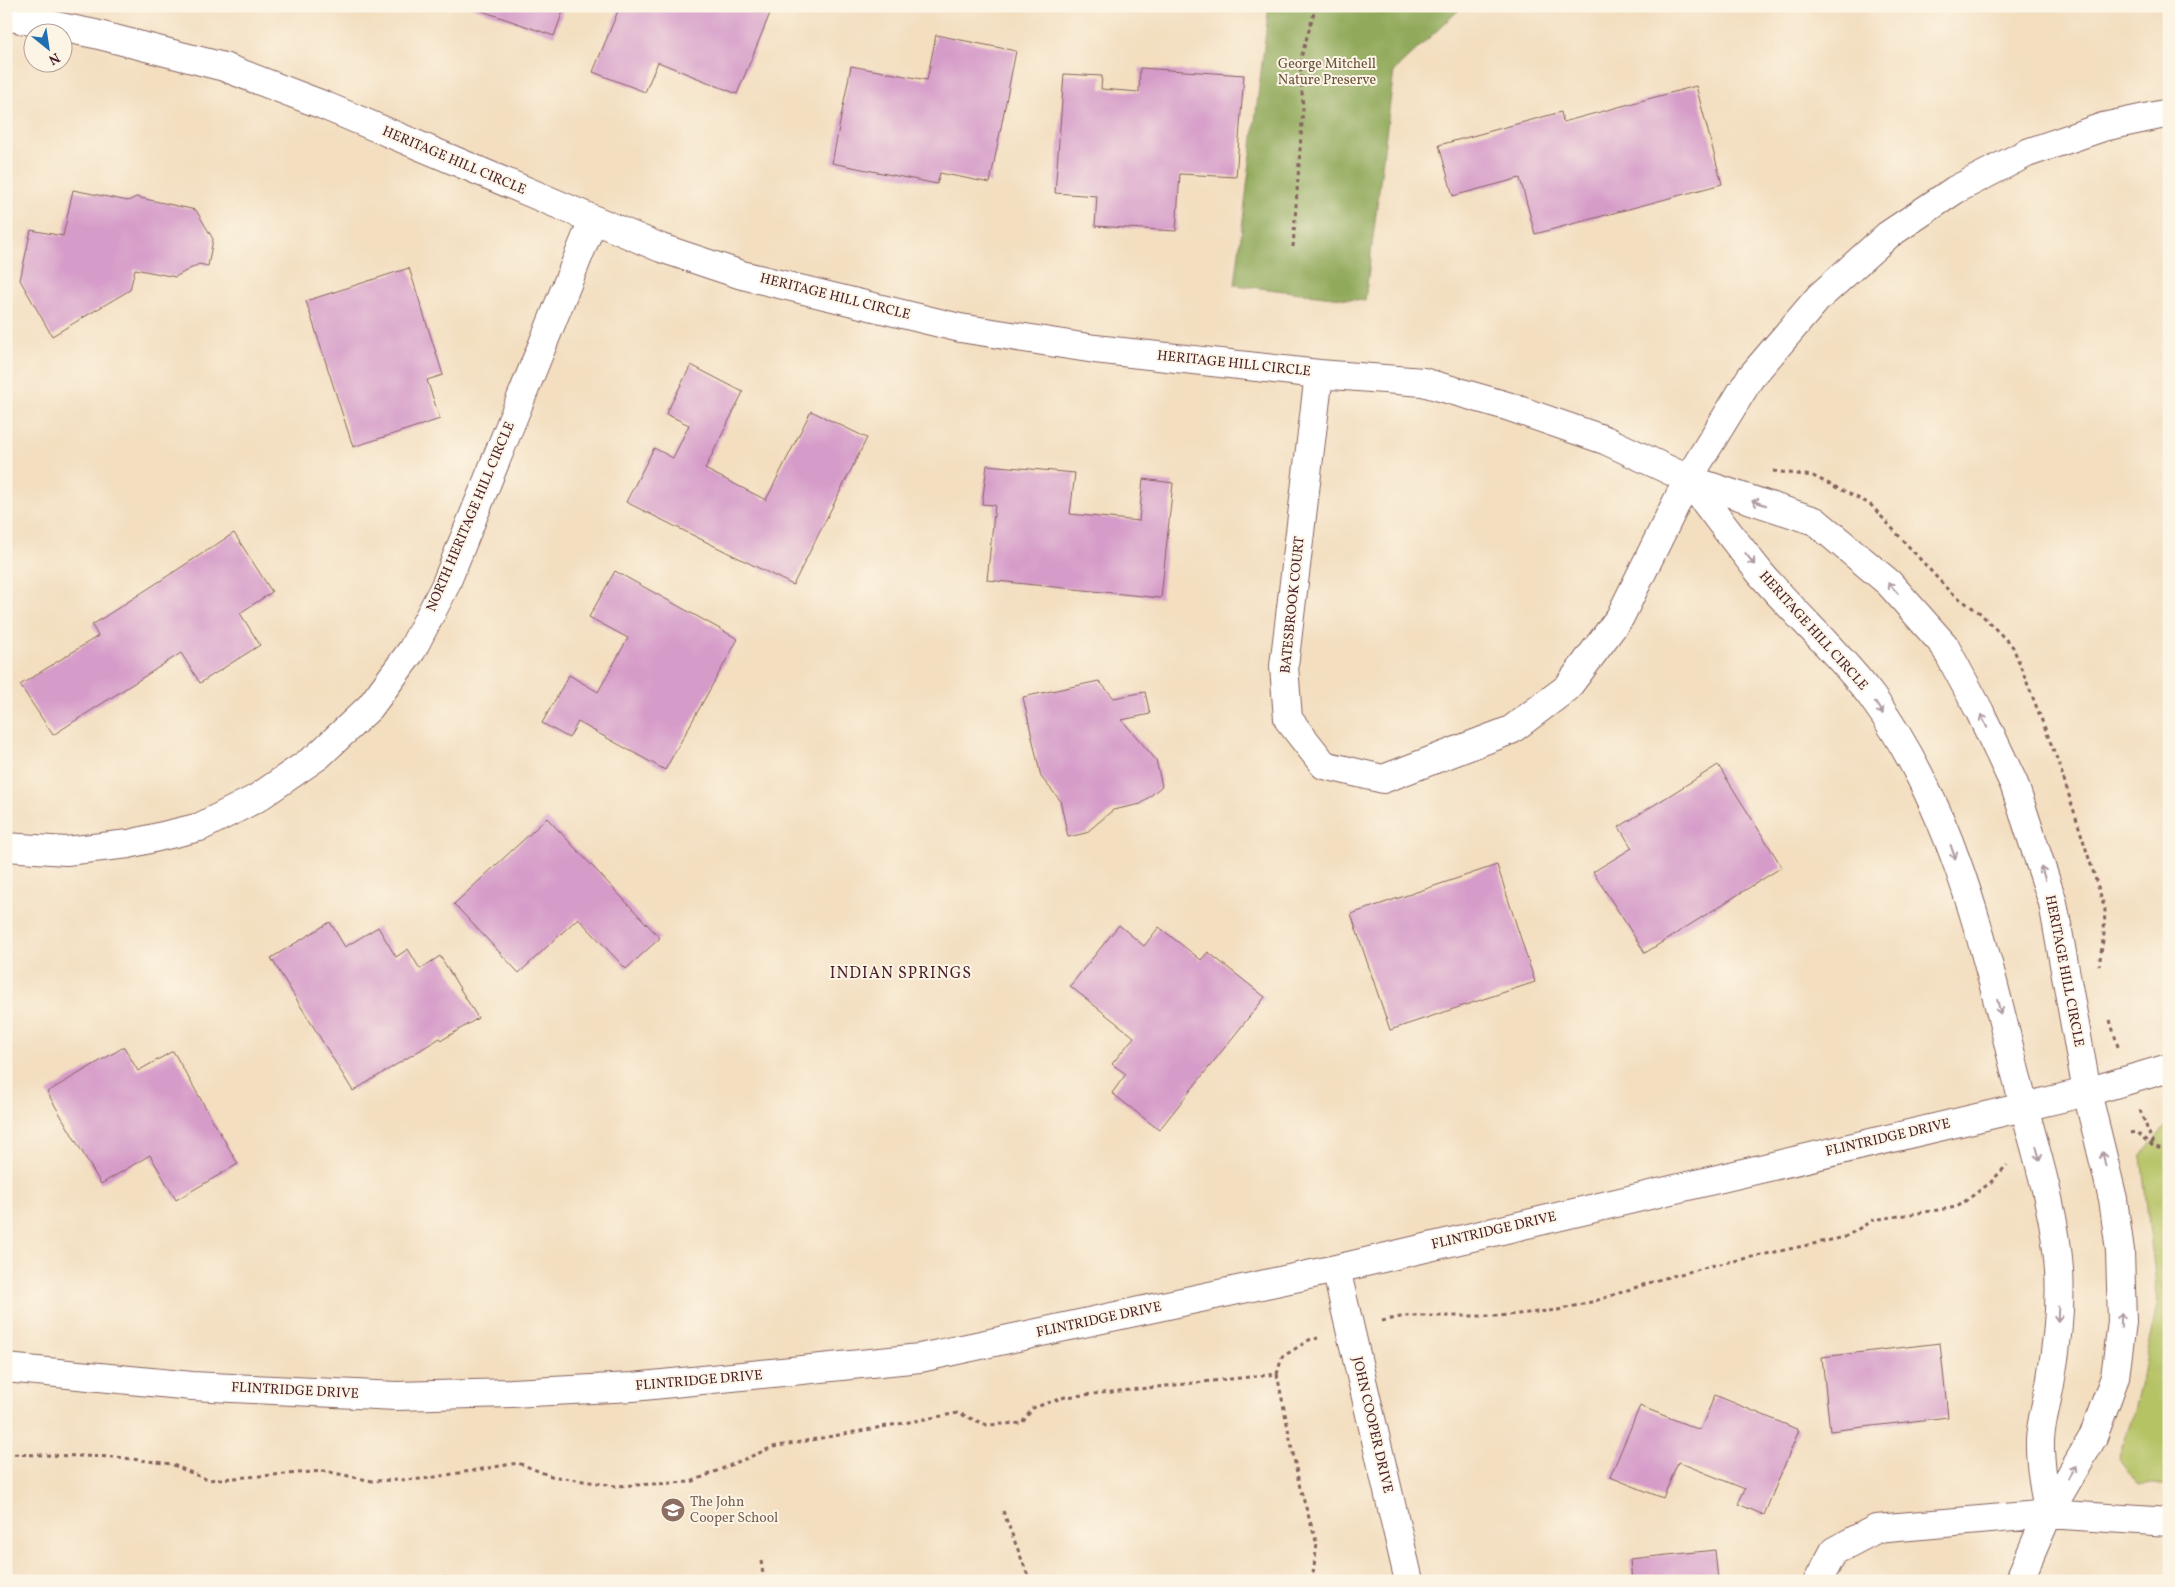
<svg xmlns="http://www.w3.org/2000/svg" width="2175" height="1587" font-family="Vollkorn,serif">
<style>
.green{fill:#b5c365;stroke:#807148}
.forest{fill:#90a95a;stroke:#6d6442}
.building{fill:#d69cc9}
.lines{fill:none;stroke-linecap:round;stroke-linejoin:round}
.minor-casing{stroke:#85625f;stroke-width:30}
.tertiary-casing{stroke:#85625f;stroke-width:30}
.path{stroke:#85625f;stroke-width:3;stroke-dasharray:4 4;stroke-linecap:butt}
.minor{stroke:#fff;stroke-width:28}
.tertiary{stroke:#fff;stroke-width:28}
.oneway{stroke:#ae9aa0}
.labels{text-anchor:middle;dominant-baseline:central;stroke-width:4;stroke-linejoin:round;paint-order:stroke}
.park-label{font-size:14px;fill:#6a503c;stroke:#fcf5e5}
.street-label{font-size:14px;fill:#4a1f2b;stroke:#fcf5e5}
.education-label{font-size:14px;fill:#785e54;stroke:#fcf5e5;text-anchor:start}
.quarter-label{font-size:16px;letter-spacing:1px;fill:#4a1f2b;stroke:#fcf5e5}
</style>
<rect width="100%" height="100%" fill="#fcf5e5"/>
<filter id="ink" filterUnits="userSpaceOnUse"><feTurbulence type="fractalNoise" baseFrequency=".02" numOctaves="2"/><feDisplacementMap in="SourceGraphic" scale="10" xChannelSelector="R" yChannelSelector="G"/><feConvolveMatrix kernelMatrix="1 2 1 2 8 2 1 2 1" color-interpolation-filters="sRGB"/></filter>
<filter id="wash" filterUnits="userSpaceOnUse"><feTurbulence type="fractalNoise" baseFrequency=".0096" numOctaves="4" result="noise"/><feDisplacementMap in="SourceGraphic" scale="20" xChannelSelector="R" yChannelSelector="G"/><feGaussianBlur stdDeviation="1.12" result="paint"/><feColorMatrix in="noise" values="0 0 0 0 0 0 0 0 0 0 0 0 0 0 0 0 0 1.4 0 .05"/><feComposite in="paint" operator="in"/></filter>
<g filter="url(#wash)">
<rect width="100%" height="100%" fill="#f3dec0"/>
<path class="green" d="M2169 1122V1485H2139L2119 1459 2134 1411 2158 1302 2141 1156Z"/>
<path class="forest" d="M1269 6H1463L1394 71 1365 301 1235 285Z"/>
<g id="blocks">
<path class="building" d="M468 6H565L554 36Z
M620 6H773L737 94 658 62 645 92 593 72Z
M936 35 1016 51 990 183 940 173 937 184 832 163 851 66 927 80Z
M1140 68 1244 75 1236 177 1180 174 1176 231 1095 226 1097 196 1055 193 1064 74 1102 76 1101 89 1139 92Z
M1696 86 1722 184 1535 234 1520 178 1453 196 1439 145 1561 112 1563 122Z
M73 190 128 201 136 197 196 210 213 239 208 266 199 264 175 277 135 269 130 290 52 336 20 280 31 230 63 236Z
M409 268 443 375 427 380 440 419 353 447 306 301Z
M691 365 743 392 705 469 766 500 811 411 867 438 793 585 626 502 654 448 673 458 689 425 666 414Z
M987 465 1075 473 1070 514 1139 521 1143 479 1173 483 1161 598 987 580 995 505 982 504Z
M234 533 272 592 240 613 260 645 200 683 181 653 53 735 20 685 98 636 92 625Z
M615 571 738 639 665 770 578 722 569 738 542 723 569 675 598 692 628 638 589 617Z
M1099 681 1114 698 1145 692 1150 714 1122 720 1156 760 1162 786 1141 804 1113 810 1086 833 1068 837 1060 800 1041 777 1023 697Z
M1718 765 1782 867 1645 953 1593 872 1632 848 1619 827Z
M547 818 660 938 626 969 578 918 519 973 454 904Z
M1497 865 1535 982 1390 1030 1351 914Z
M330 922 345 947 378 927 396 957 408 949 420 969 440 956 478 1018 442 1040 440 1038 353 1091 271 958Z
M1119 925 1144 946 1159 927 1201 960 1208 952 1265 997 1159 1130 1112 1093 1126 1074 1112 1064 1134 1037 1070 986Z
M124 1047 138 1071 173 1051 238 1164 176 1200 150 1155 101 1184 47 1092Z
M1940 1343 1948 1417 1830 1431 1822 1357Z
M1715 1395 1799 1430 1764 1515 1738 1504 1745 1489 1678 1462 1663 1498 1610 1477 1640 1406 1700 1430Z
M1715 1550 1718 1581H1632L1630 1559Z"/>
</g>
</g>
<g filter="url(#ink)">
<use href="#blocks" fill-opacity="0" stroke="#85625f" stroke-width="1"/>
<g class="lines">
<defs>
<path id="minor" d="M6 16 95 34 224 67 323 105 661 248 742 275 960 328 1095 349 1319 374 1423 382 1507 406 1605 440 1688 479 1815 521 1889 583 1944 645 1980 712 2014 784 2053 903 2087 1092 2113 1199 2120 1251 2122 1322 2115 1377 2093 1437 2048 1514 2019 1581
M1319 374 1284 666 1288 719 1324 765 1383 779 1511 730 1567 688 1620 617 1688 479 1750 378 1819 297 1888 235 1955 190 2027 153 2103 127 2169 113
M1688 479C1712 511 1736 543 1761 574 1797 616 1839 653 1872 697 1957 814 1986 954 2020 1091 2035 1150 2055 1209 2059 1270 2061 1305 2057 1344 2051 1378 2048 1399 2041 1420 2040 1440 2039 1464 2045 1491 2048 1514
M6 847 66 851 129 844 200 827 257 798 318 756 370 707 412 650 445 586 593 220
M1818 1581 1834 1551 1876 1529 2048 1514 2169 1522"/>
<path id="tertiary" d="M1336 1269 1409 1581
M6 1368 192 1386 396 1396 511 1393 633 1387 920 1358 1336 1269 2087 1092 2169 1068"/>
</defs>
<use href="#minor" class="minor-casing"/>
<use href="#tertiary" class="tertiary-casing"/>
<path class="path" d="M1293 247 1303 108 1300 61 1316 6
M1773 471 1813 476 1870 504 1950 592 1980 613 2013 647 2059 764 2105 909 2104 934 2099 966
M2110 1020 2119 1050
M2140 1110 2154 1146
M2130 1133 2136 1132 2154 1147 2169 1150
M1382 1321 1405 1316H1498L1558 1310 1595 1301 1661 1279 1715 1265 1845 1237 1873 1220 1957 1207 1990 1183 2007 1165
M1277 1374 1300 1488 1317 1544 1312 1581
M6 1454 116 1457 171 1464 208 1480 325 1471 372 1481 423 1479 518 1463 551 1476 616 1486 691 1482 773 1447 958 1413 987 1425 1022 1423 1033 1408 1065 1397 1277 1374 1282 1357 1309 1340 1318 1338
M1003 1511 1030 1581
M761 1561 764 1581
M445 1576V1581"/>
<use href="#minor" class="minor"/>
<use href="#tertiary" class="tertiary"/>
</g>
<defs><path id="oneway-shaft" d="M-6 0H5M1.5-3L5.5 0L1.5 3" fill="none" stroke-width="1.6" stroke-linecap="round" stroke-linejoin="round" transform="scale(1.25)"/></defs>
<g class="oneway">
<use href="#oneway-shaft" transform="translate(1759 503) rotate(-162)"/>
<use href="#oneway-shaft" transform="translate(1750 559) rotate(52)"/>
<use href="#oneway-shaft" transform="translate(1893 588) rotate(-132)"/>
<use href="#oneway-shaft" transform="translate(1879 708) rotate(57)"/>
<use href="#oneway-shaft" transform="translate(1984 721) rotate(-115)"/>
<use href="#oneway-shaft" transform="translate(1953 852) rotate(71)"/>
<use href="#oneway-shaft" transform="translate(2043 873) rotate(-108)"/>
<use href="#oneway-shaft" transform="translate(1999 1007) rotate(76)"/>
<use href="#oneway-shaft" transform="translate(2038 1153) rotate(76)"/>
<use href="#oneway-shaft" transform="translate(2104 1159) rotate(-102)"/>
<use href="#oneway-shaft" transform="translate(2058 1314) rotate(92)"/>
<use href="#oneway-shaft" transform="translate(2121 1320) rotate(-88)"/>
<use href="#oneway-shaft" transform="translate(2072 1472) rotate(-60)"/>
</g>
</g>
<defs>
<symbol id="school-disc" viewBox="-11 -11 22 22"><circle r="9.5" fill="#8d6e63" stroke="#fcf5e5"/><path d="M0-5L7-2L0 1L-7-2ZM-4 1L0 2.5L4 1V4Q0 6-4 4Z" fill="#fff"/></symbol>
</defs>
<g fill-rule="evenodd">
<use href="#school-disc" x="659" y="1496" width="28" height="28"/>
</g>
<g class="labels">
<g class="park-label">
<text x="1327" y="64">George Mitchell<tspan x="1327" dy="16">Nature Preserve</tspan></text>
</g>
<g class="street-label">
<text transform="translate(454 161) rotate(23)">HERITAGE HILL CIRCLE</text>
<text transform="translate(835 297) rotate(14)">HERITAGE HILL CIRCLE</text>
<text transform="translate(1234 364) rotate(6)">HERITAGE HILL CIRCLE</text>
<text transform="translate(471 517) rotate(-67)">NORTH HERITAGE HILL CIRCLE</text>
<text transform="translate(1293 605) rotate(-84)">BATESBROOK COURT</text>
<text transform="translate(1813 631) rotate(48)">HERITAGE HILL CIRCLE</text>
<text transform="translate(2064 971) rotate(79)">HERITAGE HILL CIRCLE</text>
<text transform="translate(1888 1138) rotate(-13)">FLINTRIDGE DRIVE</text>
<text transform="translate(1494 1231) rotate(-13)">FLINTRIDGE DRIVE</text>
<text transform="translate(1099 1320) rotate(-12)">FLINTRIDGE DRIVE</text>
<text transform="translate(699 1381) rotate(-5)">FLINTRIDGE DRIVE</text>
<text transform="translate(295 1391) rotate(3)">FLINTRIDGE DRIVE</text>
<text transform="translate(1372 1425) rotate(77)">JOHN COOPER DRIVE</text>
</g>
<g class="education-label">
<text x="690" y="1502">The John<tspan x="690" dy="16">Cooper School</tspan></text>
</g>
<g class="quarter-label">
<text x="901" y="974">INDIAN SPRINGS</text>
</g>
</g>
<rect width="2175" height="1587" fill="none" stroke="#fcf5e5" stroke-width="25"/>
<g transform="translate(48 48) rotate(150)"><circle r="24" fill="#fcf5e5" stroke="#b59f9b"/>
<path d="M0-4L9 19L0 12L-9 19Z" fill="#1f6fb2"/>
<text y="-8" font-size="14" font-weight="bold" text-anchor="middle" fill="#4a1f2b">N</text>
</g>
</svg>
